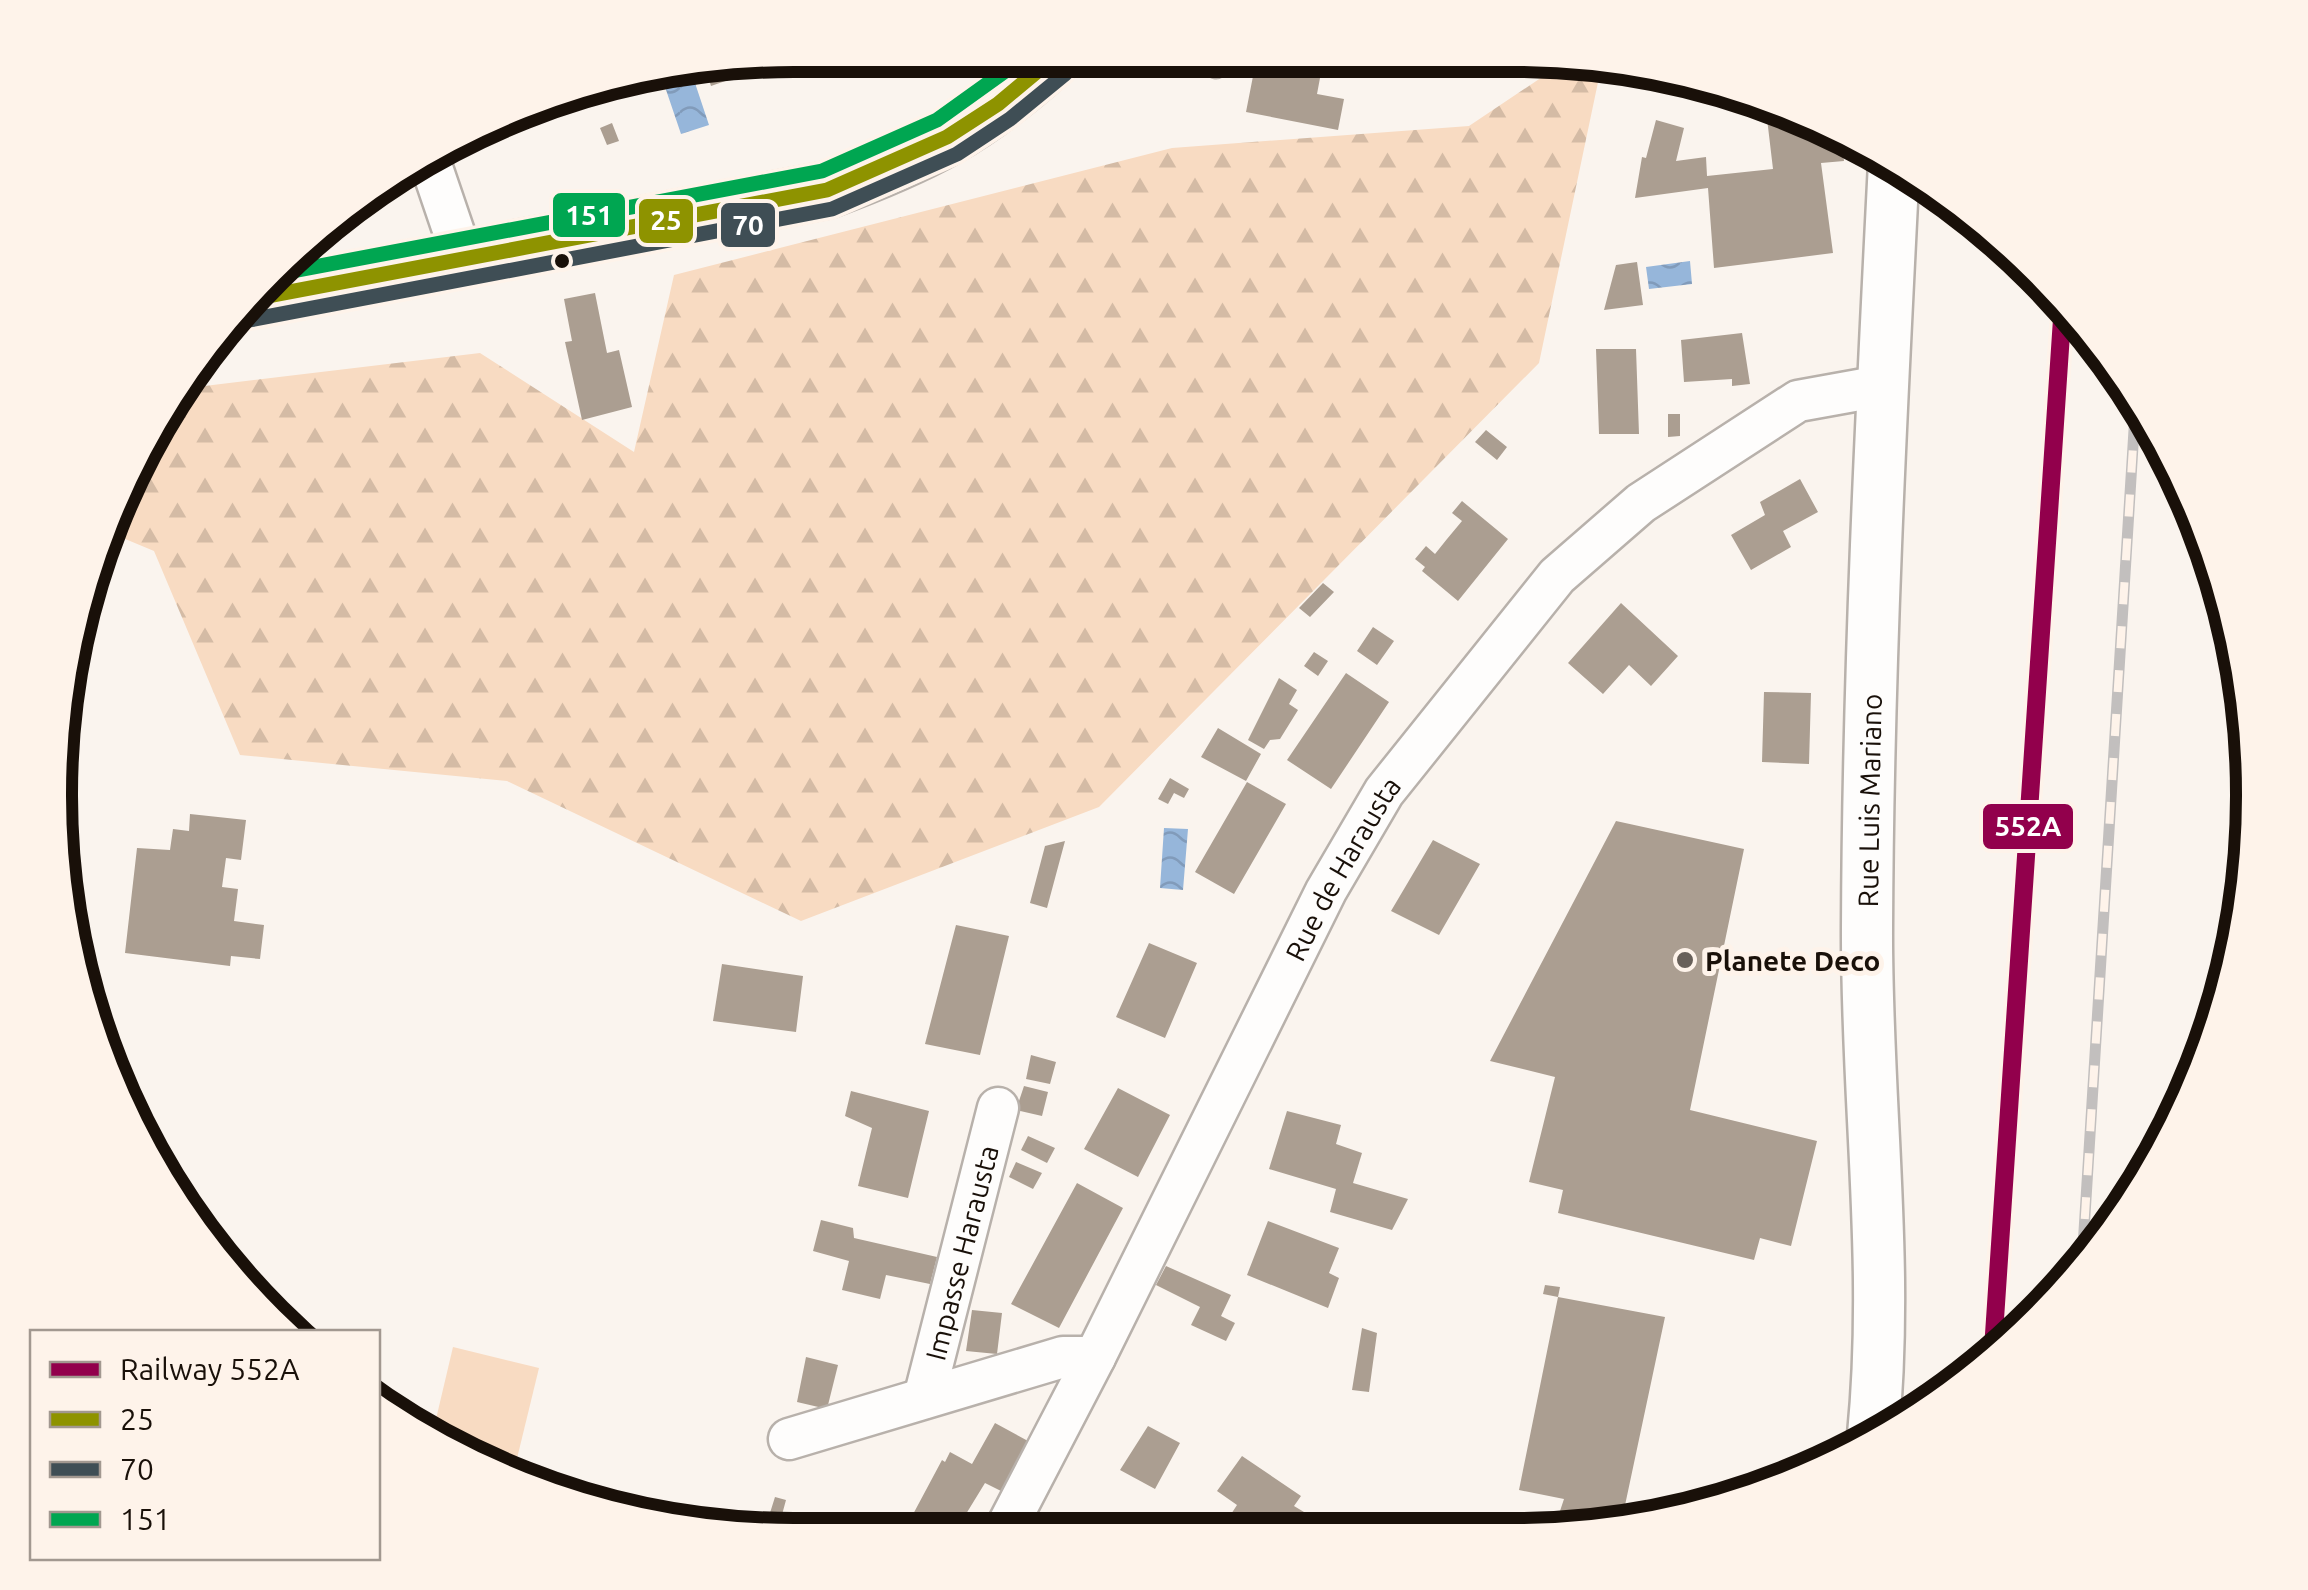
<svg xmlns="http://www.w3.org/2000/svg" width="2308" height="1590" font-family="Ubuntu,sans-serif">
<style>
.green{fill:#f8dbc2}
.forest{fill:url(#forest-firs)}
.water{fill:url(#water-waves)}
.building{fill:#ab9e91}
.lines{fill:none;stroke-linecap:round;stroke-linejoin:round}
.service-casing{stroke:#b8b1ab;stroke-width:25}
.minor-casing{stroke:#b8b1ab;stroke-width:45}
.tertiary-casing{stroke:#b8b1ab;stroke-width:55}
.secondary-casing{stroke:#b8b1ab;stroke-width:60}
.service{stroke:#fefdfc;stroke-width:20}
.minor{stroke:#fefdfc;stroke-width:40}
.tertiary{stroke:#fefdfc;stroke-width:50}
.secondary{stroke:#fefdfc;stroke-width:55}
.rail-casing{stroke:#c2bfbe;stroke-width:11}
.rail{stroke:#fef3ea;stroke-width:8;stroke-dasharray:22;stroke-linecap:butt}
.bus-1-casing{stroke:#fef3ea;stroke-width:22}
.bus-2-casing{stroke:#fef3ea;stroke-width:22}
.bus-3-casing{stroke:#fef3ea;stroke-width:22}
.bus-1{stroke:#8e9300;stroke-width:15}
.bus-2{stroke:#3f4e55;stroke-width:15}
.bus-3{stroke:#00a651;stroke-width:15}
.rail-1-casing{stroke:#fef3ea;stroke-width:25}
.rail-1{stroke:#92004c;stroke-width:18}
.bus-dot{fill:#191009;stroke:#fef3ea;stroke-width:4}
.poi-dot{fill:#686059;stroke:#fef3ea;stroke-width:4}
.labels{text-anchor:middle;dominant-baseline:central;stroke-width:10;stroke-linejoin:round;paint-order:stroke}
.street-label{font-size:28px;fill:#191009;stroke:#fef3ea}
.poi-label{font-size:28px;font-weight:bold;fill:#191009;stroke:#fef3ea;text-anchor:start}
.rim{fill:none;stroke:#191009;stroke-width:12}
.line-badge{stroke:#fef3ea;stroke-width:4}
.badge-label{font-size:28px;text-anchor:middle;font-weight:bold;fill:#fff}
</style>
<defs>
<pattern id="forest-firs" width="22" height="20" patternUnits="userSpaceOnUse" patternTransform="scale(2.5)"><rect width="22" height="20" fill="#f8dbc2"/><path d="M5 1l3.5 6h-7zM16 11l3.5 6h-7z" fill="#d4bba5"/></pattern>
<pattern id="water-waves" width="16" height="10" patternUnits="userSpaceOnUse" patternTransform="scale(2.5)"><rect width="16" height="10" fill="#96b6da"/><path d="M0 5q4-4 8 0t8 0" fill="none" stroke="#819bba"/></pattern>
</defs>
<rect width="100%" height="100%" fill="#faf4ee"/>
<path class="green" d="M453 1347 539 1368 512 1479 432 1436Z"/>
<path class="forest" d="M1557 67 1601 68 1539 363 1099 807 801 921 507 781 240 755 154 551 106 531 112 511 188 388 480 353 634 452 674 275 1172 148 1469 126Z"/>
<path class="water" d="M691 71 709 125 681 134 663 81Z
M1690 261 1692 284 1649 289 1646 267Z
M1164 828 1188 829 1183 890 1160 888Z"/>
<path class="building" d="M726 64 731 79 711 86 705 67Z
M1255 66 1320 78 1317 94 1344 99 1338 130 1246 112Z
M1766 110 1841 138 1844 161 1821 163 1833 253 1714 268 1708 188 1635 198 1642 157 1646 158 1656 120 1684 128 1676 161 1706 157 1707 176 1773 169Z
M612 123 619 141 607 145 600 128Z
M1637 262 1643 305 1604 310 1616 265Z
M595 293 607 353 619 350 632 407 582 420 565 342 572 341 564 299Z
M1742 333 1750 384 1732 386V379L1684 382 1681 340Z
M1596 349H1636L1639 434H1599Z
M1668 414H1680V436L1668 437Z
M1486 430 1507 447 1497 460 1475 442Z
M1800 479 1818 512 1783 531 1791 547 1751 570 1731 535 1765 515 1760 502Z
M1462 501 1508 539 1458 601 1422 571 1425 567 1415 559 1426 546 1435 554 1447 539 1462 521 1452 513Z
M1323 583 1334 592 1310 617 1299 608Z
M1621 603 1678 656 1651 686 1629 665 1603 694 1568 663Z
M1373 627 1394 641 1377 665 1357 651Z
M1314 652 1328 661 1318 676 1304 666Z
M1346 673 1389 702 1331 789 1287 760Z
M1279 678 1297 690 1289 704 1298 710 1280 739 1270 740 1264 749 1248 740Z
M1764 692 1811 693 1809 764 1762 762Z
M1218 728 1261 754 1246 781 1201 757Z
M1170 778 1189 789 1184 798 1174 793 1168 804 1158 799Z
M1247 782 1286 804 1234 894 1195 872Z
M190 814 246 820 241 860 226 858 222 887 238 889 234 921 264 925 260 959 231 956 230 966 125 953 137 848 170 850 173 829 189 831Z
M1616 821 1744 849 1690 1110 1817 1141 1791 1246 1760 1238 1754 1260 1558 1213 1563 1190 1529 1182 1555 1077 1490 1061Z
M1433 840 1480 864 1439 935 1391 911Z
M1065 841 1047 908 1030 903 1045 846Z
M956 925 1009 936 980 1055 925 1044Z
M1149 943 1197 963 1165 1038 1116 1017Z
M722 964 803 976 796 1032 713 1021Z
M1031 1055 1056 1062 1050 1084 1026 1079Z
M1024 1086 1048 1092 1042 1116 1016 1110Z
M1118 1088 1170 1115 1138 1177 1084 1149Z
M851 1091 929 1111 908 1198 858 1186 872 1128 845 1116Z
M1287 1111 1341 1125 1336 1144 1362 1153 1353 1183 1408 1199 1392 1230 1330 1212 1336 1189 1269 1169Z
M1028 1136 1055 1148 1047 1163 1021 1150Z
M1016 1162 1042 1173 1033 1189 1009 1177Z
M1077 1183 1123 1208 1059 1328 1011 1304Z
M821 1220 853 1228 854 1238 937 1257 930 1284 886 1275 880 1299 842 1290 849 1261 813 1251Z
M1268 1221 1339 1248 1329 1273 1339 1278 1328 1308 1247 1275Z
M1166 1266 1231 1295 1221 1316 1235 1323 1226 1341 1191 1325 1200 1307 1156 1285Z
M1545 1285 1560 1287 1558 1297 1543 1294Z
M1558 1297 1665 1317 1624 1510 1667 1518 1556 1523 1564 1499 1519 1490Z
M972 1310 1002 1313 997 1354 966 1351Z
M1362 1328 1377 1333 1369 1392 1352 1390Z
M806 1357 838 1365 827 1409 797 1402Z
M995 1423 1028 1441 1003 1492 985 1483 955 1532 903 1533 942 1460 945 1462 950 1452 972 1464Z
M1148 1426 1180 1443 1155 1489 1120 1470Z
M1242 1456 1301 1496 1294 1506 1304 1512 1295 1527 1222 1528 1237 1505 1217 1491Z
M775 1497 786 1500 777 1533 764 1532Z"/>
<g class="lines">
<defs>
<path id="service" d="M1216 67 1217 62"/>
<g id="minor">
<path d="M429 159 464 262"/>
<path id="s1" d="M924 1398 998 1108"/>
<path d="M789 1439 1063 1357H1095"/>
<path id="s2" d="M1004 1532 1095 1357 1326 891 1384 792 1557 576 1641 503 1798 401 1881 386"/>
</g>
<g id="tertiary">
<path id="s3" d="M1873 1435C1890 1263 1866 1100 1867 928 1868 673 1881 418 1894 163"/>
</g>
<path id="secondary" d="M246 300 827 190C923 155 975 128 1052 59"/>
</defs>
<use href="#service" class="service-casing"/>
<use href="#minor" class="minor-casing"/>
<use href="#tertiary" class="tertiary-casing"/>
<use href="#secondary" class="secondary-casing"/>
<use href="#service" class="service"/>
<use href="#minor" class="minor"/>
<use href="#tertiary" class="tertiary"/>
<use href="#secondary" class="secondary"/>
<defs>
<path id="rail" d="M2082 1263 2136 398"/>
</defs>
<use href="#rail" class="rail-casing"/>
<use href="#rail" class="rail"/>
<defs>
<path id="bus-1" d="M247 300 827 190 947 137 998 104 1052 59"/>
<path id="bus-2" d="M250 320 832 209 957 154 1010 119 1065 74"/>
<path id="bus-3" d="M277 274 822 171 937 120 1022 59"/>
</defs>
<use href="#bus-1" class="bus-1-casing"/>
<use href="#bus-2" class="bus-2-casing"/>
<use href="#bus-3" class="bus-3-casing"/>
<use href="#bus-1" class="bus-1"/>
<use href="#bus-2" class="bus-2"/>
<use href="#bus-3" class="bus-3"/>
<defs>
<path id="rail-1" d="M1993 1349 2063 304"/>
</defs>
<use href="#rail-1" class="rail-1-casing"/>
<use href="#rail-1" class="rail-1"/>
</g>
<circle class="bus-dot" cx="562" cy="261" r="9"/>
<circle class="poi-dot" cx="1685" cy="960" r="10"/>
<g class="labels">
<g class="street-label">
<text stroke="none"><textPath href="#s3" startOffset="635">Rue Luis Mariano</textPath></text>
<text stroke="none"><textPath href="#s2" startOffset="745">Rue de Harausta</textPath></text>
<text stroke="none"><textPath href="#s1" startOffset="150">Impasse Harausta</textPath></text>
</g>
<g class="poi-label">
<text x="1705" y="960">Planete Deco</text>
</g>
</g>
<path d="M0 0H2308V1590H0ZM794 72H1514A722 722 0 0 1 2236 794V796A722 722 0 0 1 1514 1518H794A722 722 0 0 1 72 796V794A722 722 0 0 1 794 72Z" fill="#fef3ea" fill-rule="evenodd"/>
<path class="rim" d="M794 72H1514A722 722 0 0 1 2236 794V796A722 722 0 0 1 1514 1518H794A722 722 0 0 1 72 796V794A722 722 0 0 1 794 72Z"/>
<g class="line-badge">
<rect x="551" y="191" width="76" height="48" rx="10" fill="#00a651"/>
<rect x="637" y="197" width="58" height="48" rx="10" fill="#8e9300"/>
<rect x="719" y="201" width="58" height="48" rx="10" fill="#3f4e55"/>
<rect x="1981" y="802" width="94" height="49" rx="10" fill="#92004c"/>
</g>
<g class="badge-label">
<text x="589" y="225">151</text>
<text x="666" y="230">25</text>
<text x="748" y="235">70</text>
<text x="2028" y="836">552A</text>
</g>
<rect x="30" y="1330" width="350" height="230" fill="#fef3ea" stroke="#a29890" stroke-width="2.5"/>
<rect x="50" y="1362" width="50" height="15" fill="#92004c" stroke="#a29890" stroke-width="2.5"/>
<text x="120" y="1380" font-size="30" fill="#191009">Railway 552A</text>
<rect x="50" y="1412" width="50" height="15" fill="#8e9300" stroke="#a29890" stroke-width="2.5"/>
<text x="120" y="1430" font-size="30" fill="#191009">25</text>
<rect x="50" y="1462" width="50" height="15" fill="#3f4e55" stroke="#a29890" stroke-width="2.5"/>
<text x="120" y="1480" font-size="30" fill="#191009">70</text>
<rect x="50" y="1512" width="50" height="15" fill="#00a651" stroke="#a29890" stroke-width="2.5"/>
<text x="120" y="1530" font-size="30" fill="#191009">151</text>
</svg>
